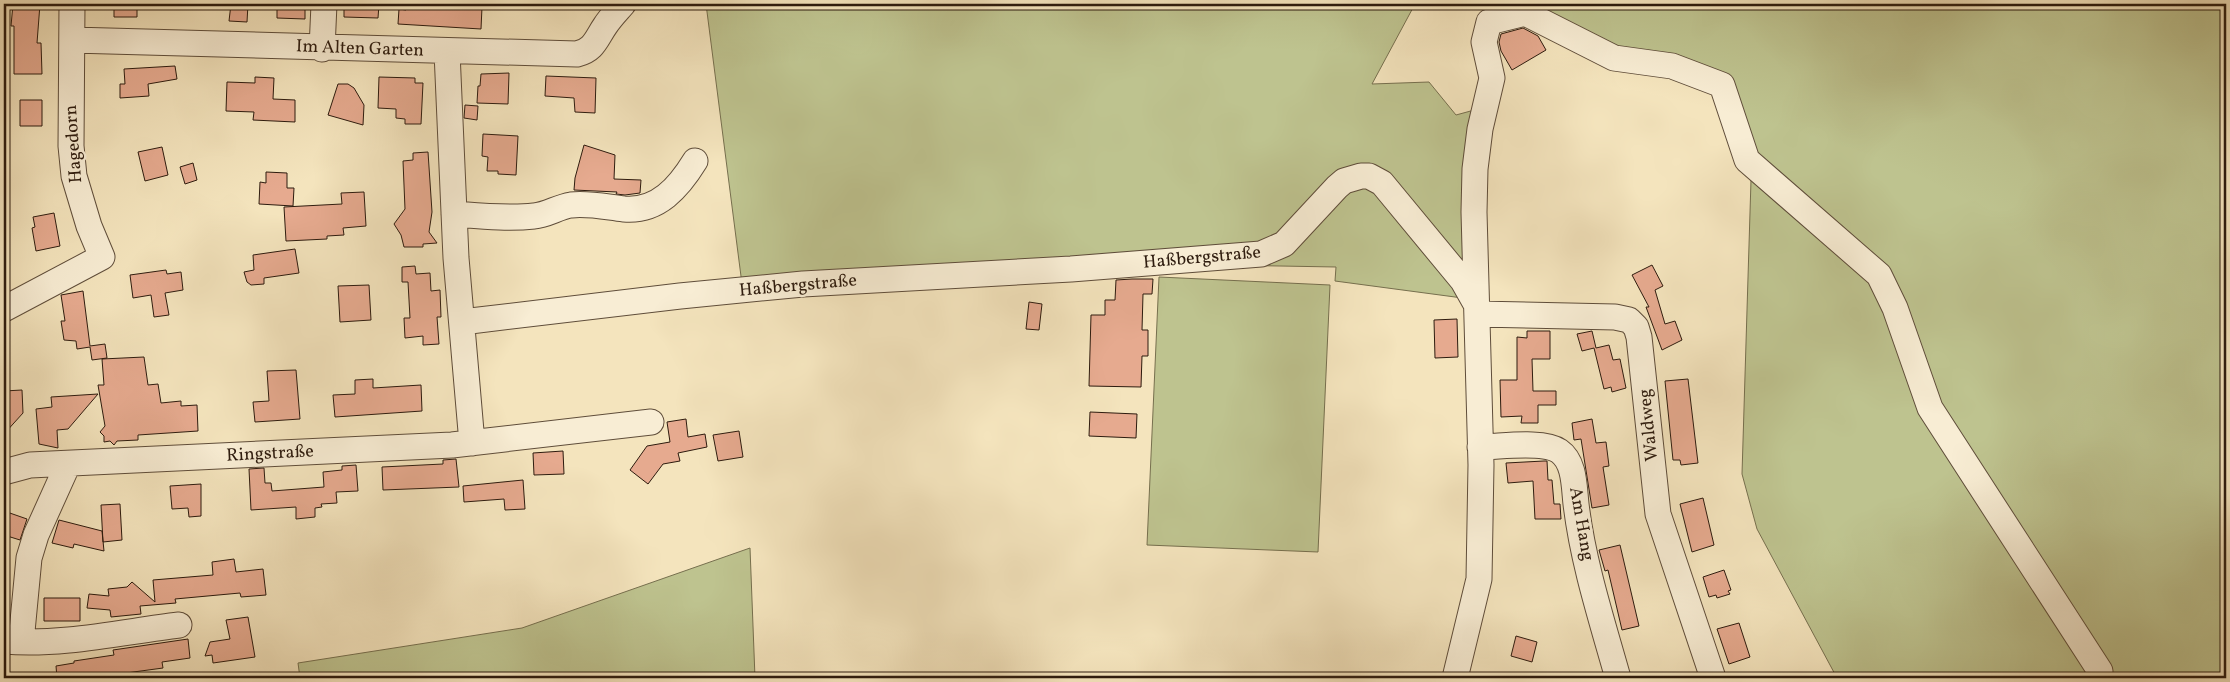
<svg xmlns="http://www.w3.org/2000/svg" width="2230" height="682" font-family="Vollkorn,serif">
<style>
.green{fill:#bec38f;stroke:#766f4e}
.building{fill:#e6aa8f;stroke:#2d1b0e}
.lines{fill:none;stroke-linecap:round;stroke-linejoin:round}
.minor-casing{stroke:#5f4d3a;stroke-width:27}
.minor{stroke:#f8edd4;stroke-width:25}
.labels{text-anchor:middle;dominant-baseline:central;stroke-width:5;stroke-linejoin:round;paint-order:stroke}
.street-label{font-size:18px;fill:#2d1b0e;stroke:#f8edd4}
</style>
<rect width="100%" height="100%" fill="#f4e4bd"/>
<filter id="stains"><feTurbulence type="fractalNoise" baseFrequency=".004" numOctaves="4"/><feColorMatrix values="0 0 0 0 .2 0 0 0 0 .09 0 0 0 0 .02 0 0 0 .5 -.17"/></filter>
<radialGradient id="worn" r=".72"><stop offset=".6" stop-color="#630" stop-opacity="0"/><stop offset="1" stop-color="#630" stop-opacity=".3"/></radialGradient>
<path class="green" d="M706 4H1415L1372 84 1429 82 1456 115 1478 109 1470 299 1335 281 1336 267 1222 265 742 284Z
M1528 4H2226V678H1837L1757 529 1742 474 1751 180 1726 81 1615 55Z
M1159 277 1330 285 1318 552 1147 545Z
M750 548 755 678H300L298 663 522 628Z"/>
<path class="building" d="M13 4H40L37 43H41L42 74H14V26H11Z
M114 4H137V17H114Z
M231 4H248L247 22 229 21Z
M277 4H305V19L277 18Z
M344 4H379L378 18 344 17Z
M406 4 482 7 481 29 398 24 399 9 406 10Z
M1523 28 1538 36 1546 50 1512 70 1501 51 1499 42 1501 34Z
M175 66 177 79 148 84 149 96 120 98V84H125L124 69Z
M509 73 508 104 477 103 478 86H480L481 74Z
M546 76 596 78 595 113 575 112 574 98 545 96Z
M255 77 274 78 273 99 295 100V122L253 120 254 112 226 111 227 82 255 83Z
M379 77 415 78V83H423L421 124H405V119L396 118V109L378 108Z
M338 84H348L354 88 364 105 363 125 328 115Z
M20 100H42V126H20Z
M465 105 478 106 477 120 464 118Z
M483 134 518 136 516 175 498 174V171H487L488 157 482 156Z
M584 145 615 155 614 179 641 180 640 193 625 195 616 194 617 192 574 190 575 178Z
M162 147 168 175 145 181 138 152Z
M428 152 432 212 429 232 437 243 423 244V247H404L401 235 394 224 405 209 403 161 413 160V153Z
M193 163 197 180 185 184 180 167Z
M266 172 287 173V188H294L293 206 259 204 260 182 266 183Z
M364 192 366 226 343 228 344 235 327 236V239L286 241 284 207 342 204 341 193Z
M54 213 60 246 36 251 32 228 35 227 33 217Z
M295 249 299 273 264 278V284L251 285 247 282 244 272 254 270 253 255Z
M1652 265 1663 286 1655 290 1665 324 1675 321 1682 340 1662 350 1646 307H1649L1632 275Z
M415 266 416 274 430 273 431 291 440 290 441 317H437L439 344 423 345V336L405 338 404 318H410L408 282H402V267Z
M166 270 167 274 181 272 183 290 165 293 169 315 154 317 151 295 133 298 130 275Z
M1132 279H1153L1152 294H1143L1142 330H1148V356H1142L1141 387 1089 386 1091 315H1105V300H1115L1116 280Z
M369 285 371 320 340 322 338 286Z
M83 291 90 346 105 344 107 358 92 360 90 347 77 349 76 341 64 340 61 321H65L61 295Z
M1029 302 1042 304 1039 330 1026 329Z
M1457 319 1458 357 1435 358 1434 320Z
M1527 331H1550V359H1532L1533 391H1556V405H1538V423H1521L1522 416 1501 417 1500 380H1517V337L1527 338Z
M1592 331 1596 348 1609 345 1613 360 1620 359 1626 388 1612 392 1611 387 1604 389 1594 348 1582 351 1577 334Z
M144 357 148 385 158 384 161 403 181 401V406L197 405 198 431 138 435V440L117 441 114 445 110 441 104 442V436L100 432 105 426 98 385H104L102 359Z
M296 370 300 419 255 422 253 402 269 401 267 371Z
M373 379V388L421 385 422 411 335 417 333 395 355 394V380Z
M1688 379 1698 463 1681 465 1680 460H1673L1665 381Z
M22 390 23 413 4 434V391Z
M98 394 68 429 57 430 58 448 39 444 36 409 52 407 51 397Z
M1090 412 1137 414 1136 438 1089 436Z
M686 419 688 437 705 434 707 447 678 453 680 461 663 464 648 484 630 470 647 446 670 442 667 422Z
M1592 419 1596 443 1606 442 1609 466 1603 467 1609 505 1592 508 1581 439 1574 440 1572 423Z
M739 431 743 457 718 461 713 435Z
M563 451 564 474 534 475 533 453Z
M456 459 459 487 383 490 382 467 443 464V460Z
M1544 461H1547L1548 480H1552L1554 504H1560L1561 519H1535L1533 481 1508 483 1506 463Z
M356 465 358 491 336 492 337 503 321 504 322 507 315 508V517L296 519V507L251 510 249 469 264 468 265 483H271L272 491 324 487 323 472 342 470V466Z
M523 480 525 509 505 510 504 499 464 502 463 486Z
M201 484V516L189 517 188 508 172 509 170 486Z
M1703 498 1714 545 1692 552 1680 504Z
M120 504 122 540 103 542 101 505Z
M4 511 27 519 20 540 4 535Z
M59 520 102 531 104 551 74 544 73 548 52 543Z
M1620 545 1639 626 1622 630 1608 570 1605 571 1599 550Z
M234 559 236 572 263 569 266 595 241 597 240 593 175 599 176 603 140 606 141 614 111 617 110 610 87 608 89 594 109 596 108 589 127 587 132 582 155 602 153 580 213 575 212 562Z
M1724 570 1731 590 1728 591 1730 594 1717 598 1716 595 1709 597 1703 577Z
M44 598H80V621H44Z
M248 617 255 657 213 663 212 655 205 656 210 642 230 639 226 620Z
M1739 623 1750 657 1729 664 1717 629Z
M1516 636 1537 642 1532 662 1511 656Z
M188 639 190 658 162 662 163 668 89 678H57L56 666 74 663V661L114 655 113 650Z"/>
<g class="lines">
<defs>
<path id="minor" d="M72 40 577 54C594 50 596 39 605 26 610 18 617 11 623 4
M322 49 324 4
M447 52 456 258 472 443
M454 214C480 216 508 219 534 216 547 215 558 207 571 205 589 203 606 207 624 209 658 212 679 187 695 161
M4 309 102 257 89 226 74 176 71 146 72 4
M1477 314 1615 317 1629 320 1636 327 1639 337 1658 514 1713 678
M462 322 680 296 803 284 1071 269 1261 254 1284 244 1337 187 1344 181 1361 176H1369L1382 183 1463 281 1476 304
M1480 447C1500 447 1543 440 1559 451 1575 462 1574 487 1576 504 1583 563 1602 621 1618 678
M4 472 30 465 452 445 651 422
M4 641C61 646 122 632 179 625
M21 642 29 558 36 535 68 464
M1455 678 1479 579 1481 465 1474 212 1475 169 1480 129 1492 78 1484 42 1489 22 1525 13 1614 58 1672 66 1722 85 1747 160 1879 275 1895 308 1930 408 2100 671"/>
</defs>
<use href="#minor" class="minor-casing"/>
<use href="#minor" class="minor"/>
</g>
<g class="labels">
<g class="street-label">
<text transform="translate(360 49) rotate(2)">Im Alten Garten</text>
<text transform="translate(74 144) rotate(-94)">Hagedorn</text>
<text transform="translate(1202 258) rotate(-5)">Haßbergstraße</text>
<text transform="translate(798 286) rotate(-5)">Haßbergstraße</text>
<text transform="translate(1649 425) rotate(-96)">Waldweg</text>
<text transform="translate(270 454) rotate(-3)">Ringstraße</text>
<text transform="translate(1581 524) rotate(80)">Am Hang</text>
</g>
</g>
<rect width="2230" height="682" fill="none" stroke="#f4e4bd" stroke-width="20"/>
<rect x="5" y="5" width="2220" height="672" fill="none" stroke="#2d1b0e" stroke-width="2.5"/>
<rect x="10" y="10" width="2210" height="662" fill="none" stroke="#2d1b0e"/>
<rect width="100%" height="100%" filter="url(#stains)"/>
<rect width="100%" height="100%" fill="url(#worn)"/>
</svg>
